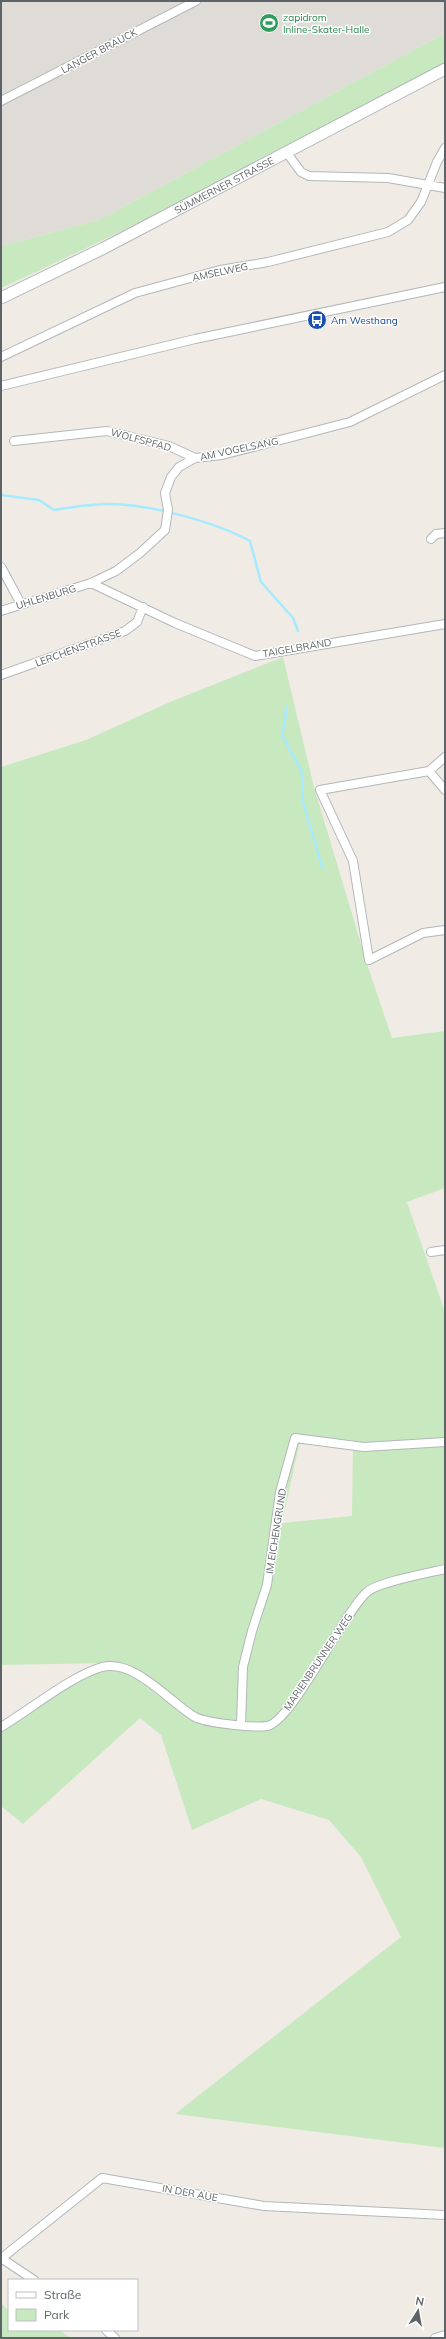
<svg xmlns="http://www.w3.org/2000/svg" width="446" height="2339" font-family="Mulish,sans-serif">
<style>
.industrial{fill:#dfdbd7}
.green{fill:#c8e9c0;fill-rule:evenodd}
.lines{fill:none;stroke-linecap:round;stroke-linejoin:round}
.stream{stroke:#a6eaff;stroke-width:2.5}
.street-casing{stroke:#b2b7ba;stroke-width:10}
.secondary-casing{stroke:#b1b7bb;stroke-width:13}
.street{stroke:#fff;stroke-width:8}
.secondary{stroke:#fff;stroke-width:11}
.labels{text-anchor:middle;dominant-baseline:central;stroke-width:3;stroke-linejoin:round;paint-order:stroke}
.leisure-label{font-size:10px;fill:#27864d;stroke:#fff;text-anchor:start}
.street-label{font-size:10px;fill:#5d6366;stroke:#fff}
.transit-label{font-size:10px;fill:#164399;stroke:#fff;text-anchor:start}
</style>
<rect width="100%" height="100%" fill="#f0ebe5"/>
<path class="industrial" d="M1 1H445V33L99 220 1 246Z"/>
<path class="green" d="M445 33V64C299 142 152 219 1 288V246L99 220Z
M283 657 314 787 367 964 392 1038 445 1031V1188L407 1202 445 1312V2148L175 2114 401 1937 361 1857 329 1820 261 1799 192 1830 161 1735 140 1718 23 1824 1 1806V1730L83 1677 103 1670 131 1673 105 1663 1 1665V767L86 740 170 702ZM301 1436 353 1440 352 1516 282 1523Z
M1 2303 9 2311V2330H59L71 2338H1Z"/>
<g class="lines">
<path class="stream" d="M1 495 39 500 54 510C72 507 91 504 109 504 149 504 215 522 250 541L261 582 293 618 298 631
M287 707 282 735 302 772 303 802 322 867"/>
<defs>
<path id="street" d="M1 101 196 1
M287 153 301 172 309 176 388 178 445 188
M1 357 135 293 220 270 268 262 388 232 408 220 421 202 437 162 445 148
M1 386 195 339 445 287
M14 441 107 431 169 446 195 458
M431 539 436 534 445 533
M1 567 21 604
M91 583 175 623 255 656 445 624
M1 611 91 583 116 571 140 553 165 530 168 510 165 493 171 477 179 467 195 458 222 455 350 422 445 375
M1 675 125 631 137 622 143 607
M445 757 429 771 320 790 353 861 369 960 423 933 445 930
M429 771 445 790
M431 1252 445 1250
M241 1724 243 1667 252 1631 267 1585 280 1492 295 1438 364 1447 445 1442
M1 1727C31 1709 71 1676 102 1667 135 1659 169 1702 195 1717 206 1723 254 1728 267 1726 291 1723 344 1612 367 1592 378 1582 428 1573 445 1569
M34 2280 4 2260 3 2257 102 2178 264 2206 445 2215
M106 2330 115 2338
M435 2338 445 2335"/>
<g id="secondary">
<path id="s1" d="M1 298 104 248 445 69"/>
</g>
</defs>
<use href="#street" class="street-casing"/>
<use href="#secondary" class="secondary-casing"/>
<use href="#street" class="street"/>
<use href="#secondary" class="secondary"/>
</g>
<defs>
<symbol id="stadium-disc" viewBox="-11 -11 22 22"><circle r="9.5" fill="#2e9e5b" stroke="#fff"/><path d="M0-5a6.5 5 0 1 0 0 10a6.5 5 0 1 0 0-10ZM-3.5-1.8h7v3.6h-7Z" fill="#fff"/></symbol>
<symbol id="bus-disc" viewBox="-11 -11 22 22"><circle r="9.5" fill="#1a4fb4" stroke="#fff"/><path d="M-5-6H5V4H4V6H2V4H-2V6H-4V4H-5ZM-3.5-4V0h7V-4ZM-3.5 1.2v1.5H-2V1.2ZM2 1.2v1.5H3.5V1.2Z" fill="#fff"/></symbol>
</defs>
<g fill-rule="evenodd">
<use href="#stadium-disc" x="258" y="12" width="22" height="22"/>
<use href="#bus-disc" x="306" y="309" width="22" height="22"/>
</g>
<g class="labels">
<g class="leisure-label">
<text x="283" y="17">zapidrom<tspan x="283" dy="12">Inline-Skater-Halle</tspan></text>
</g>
<g class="street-label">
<text transform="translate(99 51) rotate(-28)">LANGER BRAUCK</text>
<text stroke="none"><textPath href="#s1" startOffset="250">SÜMMERNER STRASSE</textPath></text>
<text transform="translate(220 272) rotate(-12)">AMSELWEG</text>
<text transform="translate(141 440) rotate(15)">WOLFSPFAD</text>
<text transform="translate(239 449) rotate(-12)">AM VOGELSANG</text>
<text transform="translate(46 597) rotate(-17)">UHLENBURG</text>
<text transform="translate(78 648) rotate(-20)">LERCHENSTRASSE</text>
<text transform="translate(297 648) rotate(-10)">TAIGELBRAND</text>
<text transform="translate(276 1531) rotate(-81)">IM EICHENGRUND</text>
<text transform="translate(318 1662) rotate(-56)">MARIENBRUNNER WEG</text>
<text transform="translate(190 2193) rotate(10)">IN DER AUE</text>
</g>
<g class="transit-label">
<text x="331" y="320">Am Westhang</text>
</g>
</g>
<rect width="446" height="2339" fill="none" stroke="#5d6366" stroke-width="4"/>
<rect x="8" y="2279" width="130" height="52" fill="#ffffff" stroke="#bec1c2"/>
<rect x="16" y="2292" width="20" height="6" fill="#ffffff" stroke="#bec1c2"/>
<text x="44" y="2299" font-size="12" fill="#5d6366">Straße</text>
<rect x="16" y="2309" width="20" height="12" fill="#c8e9c0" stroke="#bec1c2"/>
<text x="44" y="2319" font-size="12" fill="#5d6366">Park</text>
<g transform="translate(418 2311) rotate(11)" stroke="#ffffff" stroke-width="3" paint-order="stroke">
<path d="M0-3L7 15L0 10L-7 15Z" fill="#5d6366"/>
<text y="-6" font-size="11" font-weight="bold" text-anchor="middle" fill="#5d6366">N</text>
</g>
</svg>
